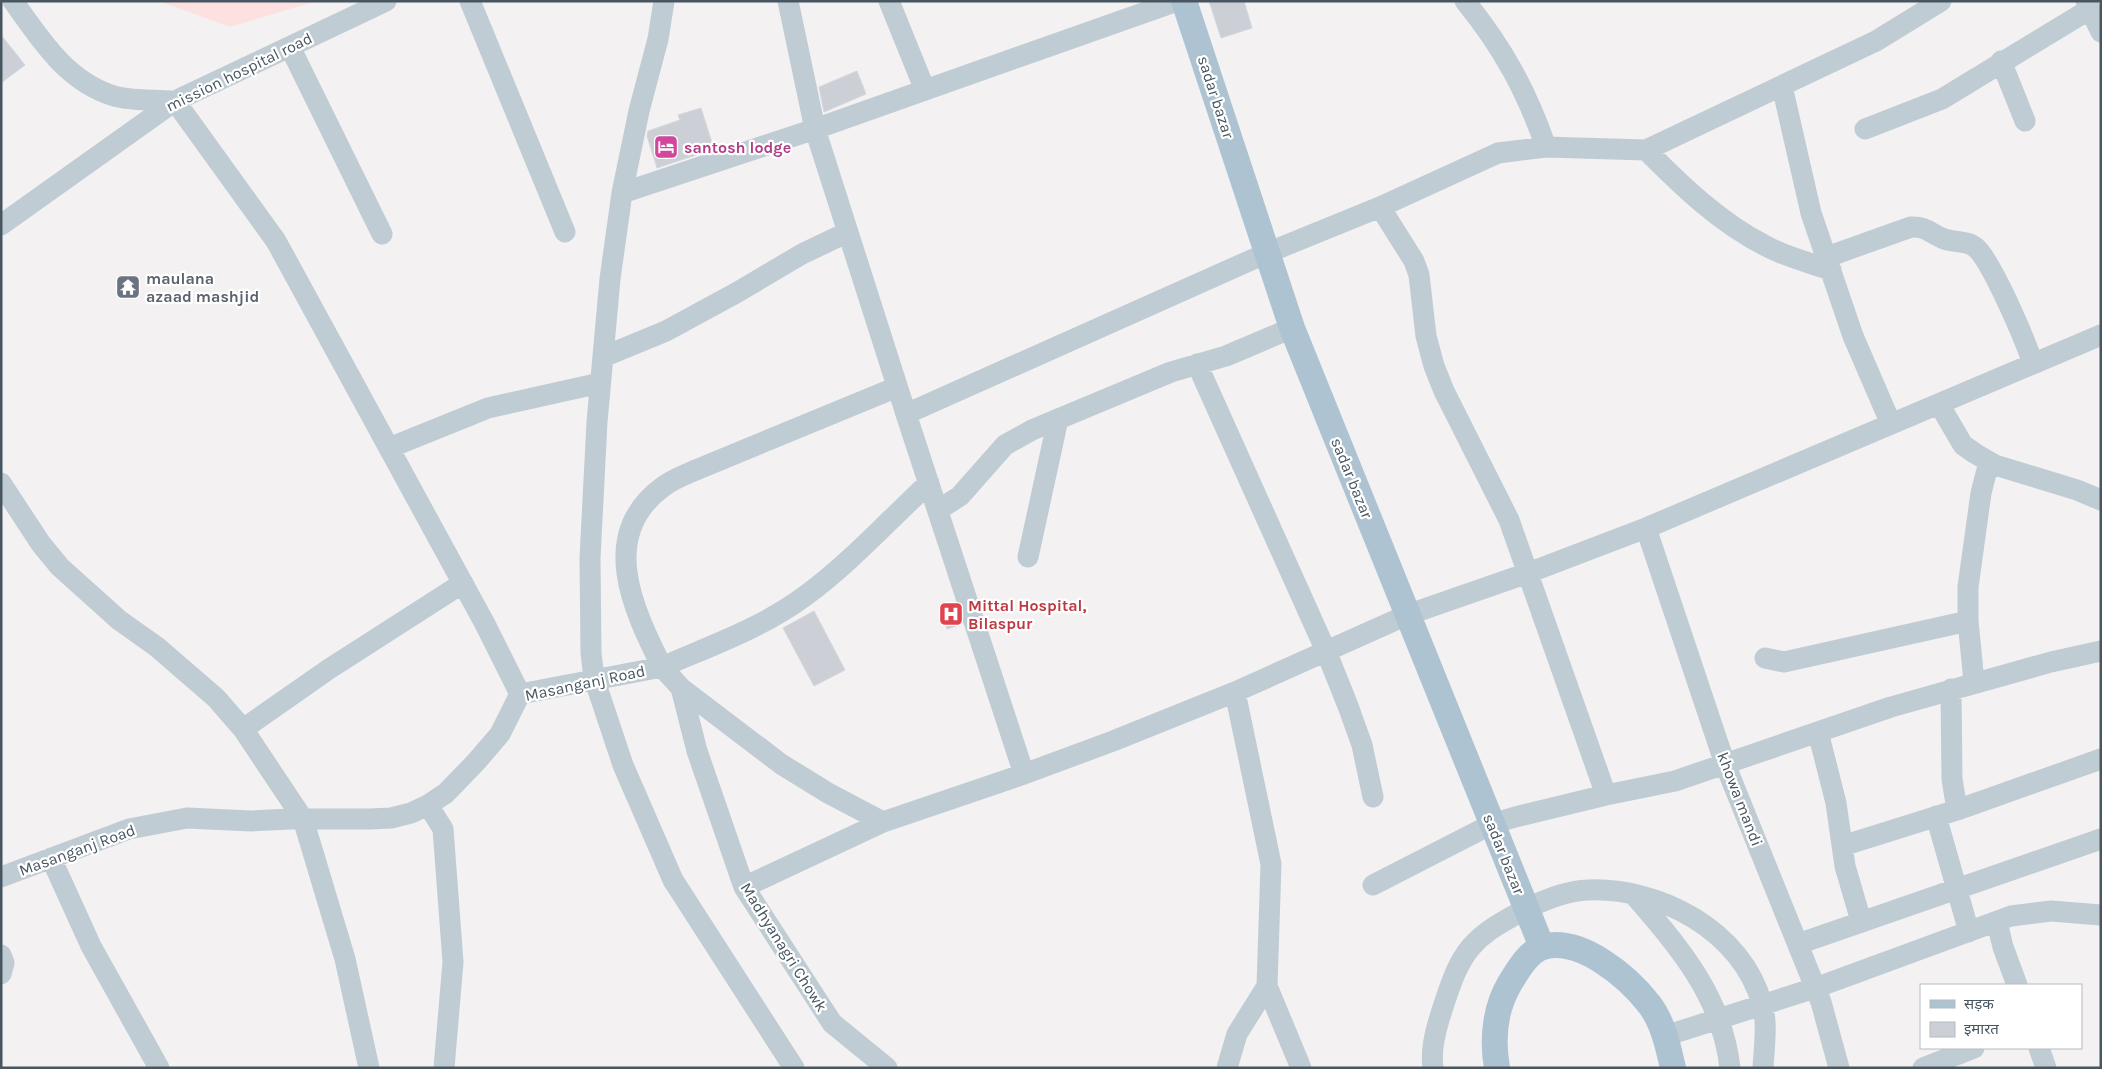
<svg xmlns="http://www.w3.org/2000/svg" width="2102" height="1069" font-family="Karla,'Noto Sans Devanagari',sans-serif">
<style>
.medical{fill:#fde1e1}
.building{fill:#ccd0d6;stroke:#d4d7dd}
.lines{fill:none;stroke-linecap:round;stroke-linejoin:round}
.minor{stroke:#c0ccd3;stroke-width:21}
.major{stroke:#aec3d2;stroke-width:26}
.labels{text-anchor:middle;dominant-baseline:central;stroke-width:4.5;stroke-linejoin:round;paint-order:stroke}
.street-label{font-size:16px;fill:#475660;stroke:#fff}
.hotel-label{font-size:16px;font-weight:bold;fill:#b23c85;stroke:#fff;text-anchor:start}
.worship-label{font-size:16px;font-weight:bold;fill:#5b616d;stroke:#fff;text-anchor:start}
.health-label{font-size:16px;font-weight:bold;fill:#be3a42;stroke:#fff;text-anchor:start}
</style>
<rect width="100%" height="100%" fill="#f3f1f1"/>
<path class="medical" d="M159 1H317L230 27Z"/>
<path class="building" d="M1209 1H1244L1252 28 1221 38Z
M1 35 25 65 1 83Z
M857 71 866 94 824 112 819 87Z
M701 108 714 149 657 168 647 136 648 131 680 120 678 115Z
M954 602 962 624 947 629 940 607Z
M814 611 845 670 814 686 783 628Z"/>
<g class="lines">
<path class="minor" d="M13 1C41 40 66 81 114 96 131 101 157 100 175 101L276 241 485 624 520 694
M470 1 565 232
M664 1 658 39 639 111 622 193 610 279 597 422 590 558 591 653 594 678 623 765 673 880 794 1068
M788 1 815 129 906 414 1024 774
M889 1 925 90
M1465 1C1503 48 1526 90 1546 147
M2086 1 2101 32
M290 47 382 234
M2001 61 2025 121
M1782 86 1811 213 1853 336 1891 424
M1865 129 1942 99 2090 9
M1646 150C1682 186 1720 223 1766 246 1786 257 1810 263 1831 270
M622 193 815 129 1177 1
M1380 207 1414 261 1419 275 1426 336 1434 366 1444 391 1509 520 1606 795
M1 225 175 101 386 1
M1827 257 1911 227C1925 226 1930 233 1942 238 1952 243 1967 240 1975 247 1991 259 2026 342 2033 364
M603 357 666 331 736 293 802 254 848 232
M1197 364 1326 651 1348 706 1362 745 1373 797
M897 387 691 472C682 476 672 480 664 486 597 534 633 609 662 667 710 646 762 628 805 596 849 564 889 520 929 483
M1939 404 1963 445 1976 454 1995 465 2077 490 2101 500
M906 414 1267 253 1380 207 1498 153 1546 147 1646 150 1876 41 1941 1
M389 448 488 408 600 383
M1 483 41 544 60 567 119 620 157 647 216 698 243 729 303 819 345 959 369 1068
M938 510 960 496 1005 445 1032 430 1171 372 1226 356 1292 328
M1646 528 1725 764 1821 1002 1839 1068
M1028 557 1058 419
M1765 658 1784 662 1968 621
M1974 682 1968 621V587L1981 493 1989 462
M681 688 697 751 744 887 832 1023 887 1068
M1951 689 1952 779 1957 810
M520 694 662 667 681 688 781 764 828 793 883 822
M243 729 329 669 463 583
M1818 732 1836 803 1845 866 1861 921
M428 805 443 829 453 962 444 1068
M1936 816 1969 932
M1842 846 1957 810 2101 759
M51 858 91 946 159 1068
M1 877 129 829 187 818 251 821 291 819H370L391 818 411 813 428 805 446 793 476 762 500 734 520 694
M1373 885 1492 824 1515 817 1606 795 1675 781 1891 707 2051 662 2101 651
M744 887 883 822 1024 774 1113 741 1235 692 1407 615 1528 573 1646 528 2101 335
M1634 895C1679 947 1722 996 1730 1068
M1997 922 2003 947 2017 985
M1798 944 2101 839
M1 955 4 963 1 974
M1267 986 1301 1068
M1665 1036 1815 988 2011 916 2051 911 2101 915
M2039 1048 2046 1068
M1227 1068 1237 1034 1267 986 1271 864 1235 692
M1433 1068C1430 1046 1438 1022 1445 1001 1451 983 1458 962 1471 947 1483 933 1497 925 1513 916 1536 903 1562 891 1588 890 1660 887 1742 931 1762 1004 1768 1023 1764 1048 1763 1068
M1923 1068 1974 1048"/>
<path class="major" d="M1184 1 1292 328 1542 947
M1497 1068C1492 1039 1495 1008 1510 983 1518 970 1528 952 1543 947 1580 936 1628 977 1649 1004 1663 1022 1668 1046 1673 1068"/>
</g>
<defs>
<symbol id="hotel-square" viewBox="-11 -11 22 22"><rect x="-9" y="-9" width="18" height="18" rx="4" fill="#d1479c" stroke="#fff"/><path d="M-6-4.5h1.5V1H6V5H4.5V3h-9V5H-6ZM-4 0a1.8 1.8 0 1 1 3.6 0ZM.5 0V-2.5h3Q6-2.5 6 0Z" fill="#fff"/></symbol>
<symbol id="temple-square" viewBox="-11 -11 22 22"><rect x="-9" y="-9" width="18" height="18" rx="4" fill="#6b7280" stroke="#fff"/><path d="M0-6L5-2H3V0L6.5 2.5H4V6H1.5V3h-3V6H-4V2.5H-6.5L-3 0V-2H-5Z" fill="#fff"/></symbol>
<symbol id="hospital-square" viewBox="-11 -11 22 22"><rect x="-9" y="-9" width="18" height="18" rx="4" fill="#e0444e" stroke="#fff"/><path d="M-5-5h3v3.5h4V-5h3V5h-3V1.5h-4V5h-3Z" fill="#fff"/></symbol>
</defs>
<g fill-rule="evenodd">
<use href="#hotel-square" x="652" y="133" width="28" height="28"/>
<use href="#temple-square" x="114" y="273" width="28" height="28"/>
<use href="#hospital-square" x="937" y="600" width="28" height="28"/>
</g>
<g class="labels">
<g class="street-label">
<text transform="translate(239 72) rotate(-26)">mission hospital road</text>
<text transform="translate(1216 97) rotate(72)">sadar bazar</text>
<text transform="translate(1352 478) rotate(68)">sadar bazar</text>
<text transform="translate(585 683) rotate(-12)">Masanganj Road</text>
<text transform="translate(1740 799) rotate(69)">khowa mandi</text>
<text transform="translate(77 850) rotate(-20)">Masanganj Road</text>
<text transform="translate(1504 854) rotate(68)">sadar bazar</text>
<text transform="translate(784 947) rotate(58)">Madhyanagri Chowk</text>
</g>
<g class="hotel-label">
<text x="684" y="147">santosh lodge</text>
</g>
<g class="worship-label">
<text x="146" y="278">maulana<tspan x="146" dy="18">azaad mashjid</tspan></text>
</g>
<g class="health-label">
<text x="968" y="605">Mittal Hospital,<tspan x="968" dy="18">Bilaspur</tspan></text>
</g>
</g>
<rect width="2102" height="1069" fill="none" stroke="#475660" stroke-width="5"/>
<rect x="1920" y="984" width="162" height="65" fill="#ffffff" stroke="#b5bbbf"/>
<rect x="1930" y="1000" width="25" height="8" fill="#aec3d2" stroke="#b5bbbf"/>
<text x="1964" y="1009" font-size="15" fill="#475660">सड़क</text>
<rect x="1930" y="1022" width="25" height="15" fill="#ccd0d6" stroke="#b5bbbf"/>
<text x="1964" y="1034" font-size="15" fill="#475660">इमारत</text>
</svg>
